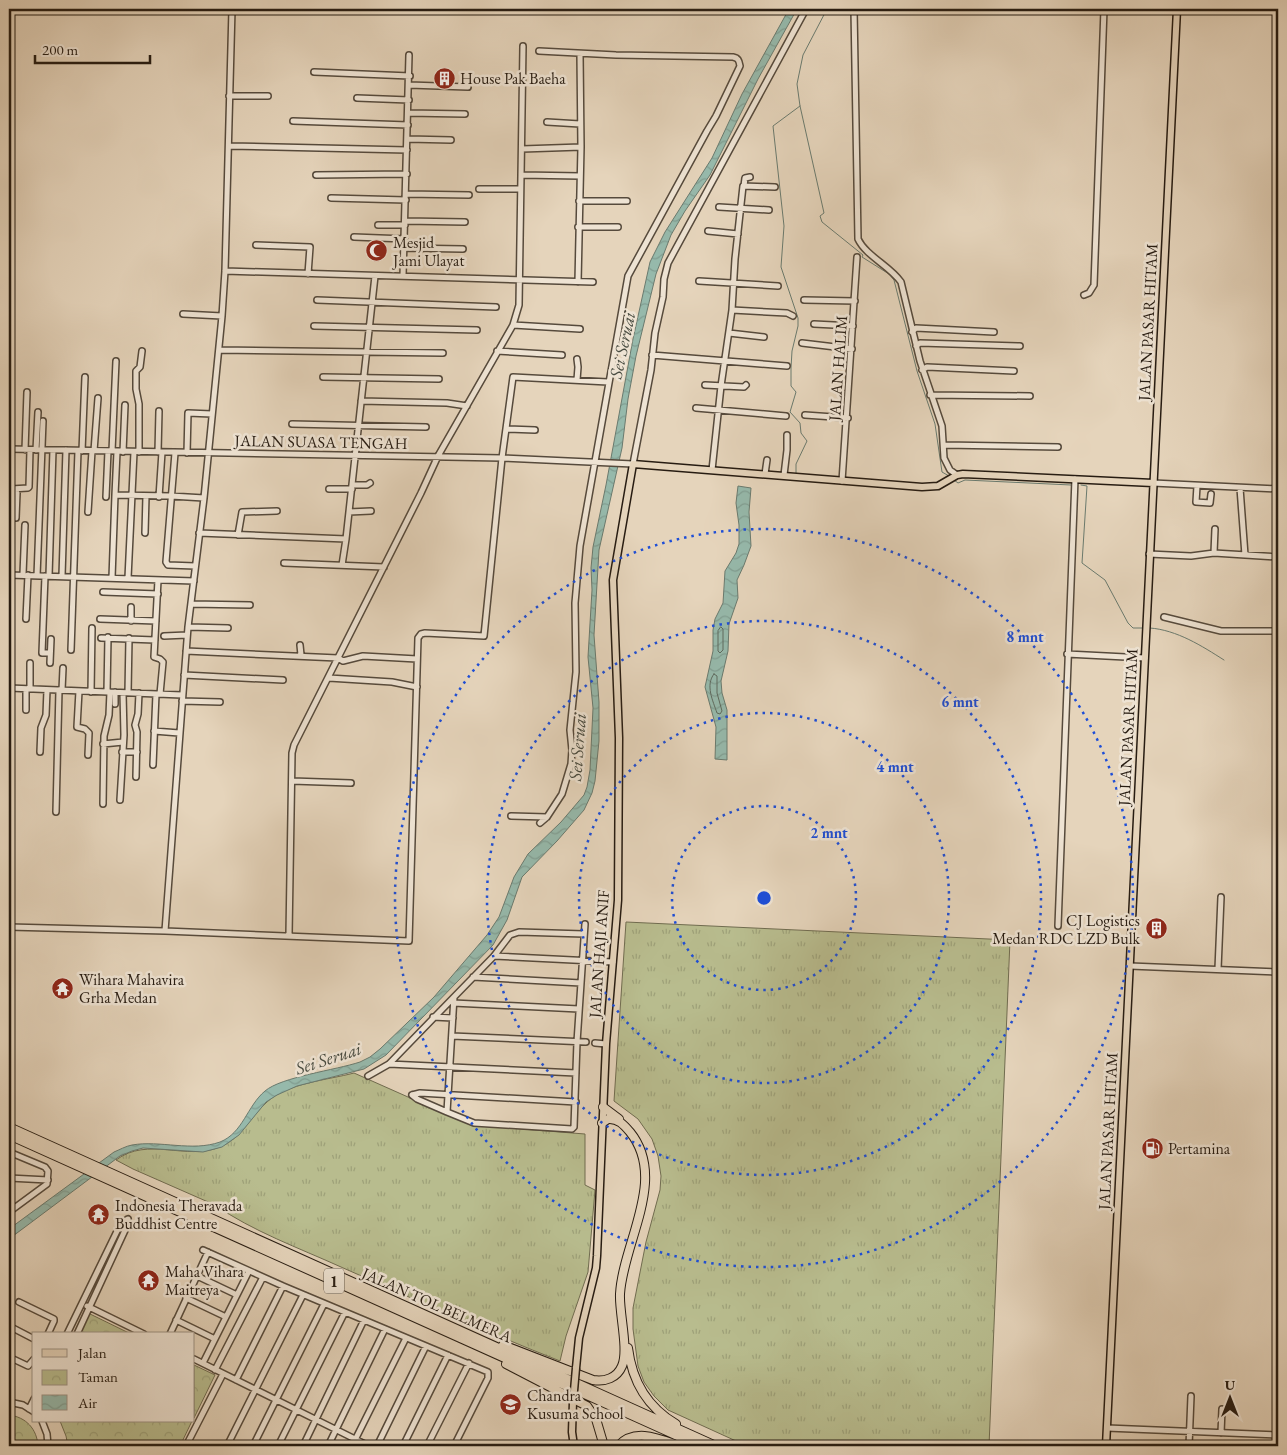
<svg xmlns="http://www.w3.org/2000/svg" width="1287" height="1455" font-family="'EB Garamond',serif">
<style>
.grass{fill:url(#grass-tufts);stroke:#706c50}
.park{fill:url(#park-crowns);stroke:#706c50}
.water{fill:url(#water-waves);stroke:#6a7a6e}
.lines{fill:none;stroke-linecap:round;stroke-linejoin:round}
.shore{stroke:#5e6a5e;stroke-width:1}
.stream{stroke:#6a7a6e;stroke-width:1}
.minor-casing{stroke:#564a3c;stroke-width:8}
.major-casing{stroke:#271c12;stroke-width:9}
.highway-casing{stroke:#271c12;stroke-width:10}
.minor{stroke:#eee3d3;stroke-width:5}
.major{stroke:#e5d4bb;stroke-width:6}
.highway{stroke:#e5d4bb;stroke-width:8}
.major-bridge-casing{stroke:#271c12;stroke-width:9;stroke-linecap:butt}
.major-bridge{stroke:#e5d4bb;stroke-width:6}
.ring{fill:none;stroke:#1d4ed8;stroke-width:2.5;stroke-dasharray:2.5 5}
.labels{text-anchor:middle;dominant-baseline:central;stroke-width:5;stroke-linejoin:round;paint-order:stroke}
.shield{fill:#eee3d3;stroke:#63584c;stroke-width:1}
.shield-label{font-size:15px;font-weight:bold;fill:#271c12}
.poi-label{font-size:16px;fill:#271c12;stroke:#eee3d3;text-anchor:start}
.street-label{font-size:16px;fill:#271c12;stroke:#eee3d3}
.water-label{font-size:18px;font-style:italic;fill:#484b40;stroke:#eee3d3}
.centre{fill:#1d4ed8;stroke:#eee3d3;stroke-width:2.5}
.ring-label{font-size:15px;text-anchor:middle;font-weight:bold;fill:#1d4ed8;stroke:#eee3d3;stroke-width:5;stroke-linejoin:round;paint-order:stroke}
</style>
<defs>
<pattern id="grass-tufts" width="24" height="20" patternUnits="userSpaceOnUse" patternTransform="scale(1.25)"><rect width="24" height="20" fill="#b8bc8e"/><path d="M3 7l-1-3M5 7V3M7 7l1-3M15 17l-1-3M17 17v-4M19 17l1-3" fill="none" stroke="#9ea179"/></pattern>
<pattern id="park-crowns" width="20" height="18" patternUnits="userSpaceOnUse" patternTransform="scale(1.25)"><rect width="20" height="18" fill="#b8bc8e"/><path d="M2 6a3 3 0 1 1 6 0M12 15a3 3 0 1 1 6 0" fill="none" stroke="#9ea179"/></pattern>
<pattern id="water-waves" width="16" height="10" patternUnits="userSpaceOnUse" patternTransform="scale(1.25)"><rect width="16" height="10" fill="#96b9ab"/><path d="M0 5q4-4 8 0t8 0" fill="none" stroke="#819e92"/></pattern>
</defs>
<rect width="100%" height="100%" fill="#e5d4bb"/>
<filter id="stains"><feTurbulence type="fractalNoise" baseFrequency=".004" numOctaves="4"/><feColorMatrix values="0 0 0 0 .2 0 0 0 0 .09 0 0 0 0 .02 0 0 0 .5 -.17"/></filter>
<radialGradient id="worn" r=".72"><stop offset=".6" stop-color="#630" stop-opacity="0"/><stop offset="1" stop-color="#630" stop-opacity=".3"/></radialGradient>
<path class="grass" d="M626 922 1010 940 989 1446H747L668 1410 654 1396 644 1382 638 1366 633 1329V1308L646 1242 660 1190 661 1176 658 1156 652 1139 638 1119 614 1101Z
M354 1073 471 1125 585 1134V1185L595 1190 588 1272 566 1336 560 1361C486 1332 414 1299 341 1267 299 1248 252 1231 215 1205L133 1169 116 1160C148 1136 186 1161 220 1147 241 1139 251 1116 267 1102 287 1083 328 1080 354 1073Z"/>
<path class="park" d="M88 1313 131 1334H78Z
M194 1365 215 1375 194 1418Z
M9 1415C26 1417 37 1429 38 1446H9Z
M60 1421H192L180 1446H68L66 1436Z"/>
<path class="water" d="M789 9H797L758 79 710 175 685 211 671 235 656 274 636 356 628 399 622 448 599 550 594 635 599 702V741L595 781 592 793 584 810 557 841 522 877 507 920 493 945 386 1055 364 1069 297 1086 277 1095 266 1102 239 1135 222 1147 203 1152 143 1148 132 1151 120 1156 9 1239V1229L114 1152C119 1150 126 1146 132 1145 160 1140 192 1152 220 1142 243 1133 247 1106 265 1091 281 1077 336 1070 360 1062L370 1057 380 1049 434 997 487 935 499 917 514 877 528 854 561 822 584 795 587 787 590 770 593 708 588 657 592 590 591 568 593 547 606 485 633 339 650 262 665 232 712 158 742 94Z
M738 486 751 488 749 512 751 546 744 565 737 580 738 598 729 624 728 651 721 681 722 693 727 710V760L715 759 716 727 705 687 713 651V630L715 619 723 603 725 571 736 553 739 544V525L736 503Z"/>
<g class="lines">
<path class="shore" d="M721 627 723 629V650L720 653 718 651V631Z
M714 674 717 676V693L722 711 720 714 717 713C713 701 705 685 714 674Z"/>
<path class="stream" d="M827 9 803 55 797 84 800 106 824 213 820 216 822 222 863 255 862 257 889 274 894 280 917 371 935 424 942 472 949 476
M796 473V464L807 441 801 433 800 423 790 412 796 392 791 386V368L792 351 798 326V318L781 267 784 226 773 126 800 106
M954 480 958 483 965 480 1071 485
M1081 485 1087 486 1082 563 1105 580 1128 623 1133 628H1143
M1150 628C1177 630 1202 646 1224 660"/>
<defs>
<path id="minor" d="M854 9 858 239C866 256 890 266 901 282L920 361 942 426 944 458 950 470 957 475
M539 51 616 55 733 57C738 58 739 60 740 66L716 116 707 131 628 276 580 546 575 603 576 672 570 730 572 750 571 764 562 794 547 817 540 823
M314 72 410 76
M409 85 468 87
M229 96H268
M357 98 409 100
M408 113 465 114
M293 121 408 125
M547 122 580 124
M408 139 451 140
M229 146 407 150
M522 149 581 147
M316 175 407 174
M521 175 580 176
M744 186 745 178 750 177
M479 189H520
M406 194 469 195
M331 198 406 200
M579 201H627
M719 207 769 210
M405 221 465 222
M378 225H405
M578 227H618
M708 231 738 234
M354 237 405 239
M256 245 310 247 308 274
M404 248 463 249
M225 271 593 282
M403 276 409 55
M699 281 778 286
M578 282 581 147 580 54
M1084 295 1089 293 1094 285 1104 9
M317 300 496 307
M804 300 855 301
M732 310 787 313 793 316
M183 314 222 316
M814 324 853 326
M513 325 580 329
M314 326 477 330
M912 332 916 328 994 332
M729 333 764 337
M802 343 852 349
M916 346 920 343 1020 346
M219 350 443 353
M497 351 562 355
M652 355 787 366
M577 359 578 367 577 380
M922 370 927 367 1014 371
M323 377 439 379
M705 385 744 387 746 385
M930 395 1030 396
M361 401 447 403 467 406
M696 408 786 416
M805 415 848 418
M9 421 11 368
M292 424 426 427
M506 429 535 430
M944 445 1058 447
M9 449 502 458 633 464 651 370 655 333 663 297 664 279 668 263 806 9
M25 450 27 392
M36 450 38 412
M82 451 85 377
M94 451 98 398
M112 451 116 361
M123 452 125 405
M139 452V404L136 389V371L140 367 142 351
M158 452 159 411
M175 453 166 562 168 565 195 566
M187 453 188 413 212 414
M712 470 721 386 732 310 735 259 743 186 775 187
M765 474 767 460
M784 475 787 450V435
M842 481 857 257
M1153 483 1278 489
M352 485H367L370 483
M1197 486 1196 502 1210 503 1211 494
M1240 488 1245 555
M329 489H352
M9 492 17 493 16 518
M11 492V489L28 488 29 487 30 450
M115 495 117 452
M106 497 108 451
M159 497 162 452
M88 512 92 451
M349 512 371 511
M145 533 146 496
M199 533 346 539
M238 535 242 512 277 511
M1214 553 1215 529
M1149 554 1191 556 1214 553 1278 557
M284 563 384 567
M342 565 346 539 375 276
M23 574 25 525
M9 575 194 581
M37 576 43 421
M45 576 42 653H50
M49 576 53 450
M62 576 66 450
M112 578 115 495 171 496 204 498
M128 578 134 452
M158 580 154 657 160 659 163 662 160 694
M103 592 158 594
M191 604 250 605
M131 607V621
M1164 617 1221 631H1278
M26 619 28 575
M100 619 156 621
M188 627 228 628
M164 636 187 635
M101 638 155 640
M300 645 301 655
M71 650 78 451
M186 651 338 658 343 661 363 656 417 659
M1067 654 1145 658
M50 663 51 639
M184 675 283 680
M329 678 392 682 417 687
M9 688 182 695
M30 689V663
M62 690 63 668
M79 691 77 727 85 729 89 733 88 755
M91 692 92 628
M107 692 108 637
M115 692V704
M128 693 129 638
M182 701 220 702
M26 710V689
M154 731 179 733
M103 744 123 742
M40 752 41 728 46 715 47 690
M122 752H137
M153 765 156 694
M136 777 137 732 135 725 138 714 139 693
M292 781 351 783
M120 800 124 735 123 693
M103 804 104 736 109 715 110 692
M56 812 59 690
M511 816 547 817
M1058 926 1075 479
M9 927 165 931 409 941 418 638 421 634 425 633 484 636 502 458 513 377 608 382
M165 931 188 627 204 498 222 316 225 271 232 9
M584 934 519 932 510 935 494 956 454 997 447 1112 474 1123 572 1129 574 1127 577 1042 585 924
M289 935 292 753 294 745 421 493 438 456 513 325 519 305 523 46
M494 956 613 962
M1130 966 1278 972
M1218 969 1221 897
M473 977 581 983
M453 1003 579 1009
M433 1017 453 1018
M452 1036 586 1042
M595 1043 606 1044
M389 1064 576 1073
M368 1076 389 1064 454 997
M412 1095 420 1093 576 1102
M412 1095 417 1099 447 1112
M9 1152 45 1167 48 1171 47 1184 9 1212
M9 1178 48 1180
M203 1250 283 1286 488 1372V1378L454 1446
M197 1276 237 1295
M186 1298 226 1317
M19 1302 54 1319V1321L48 1334
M87 1306 144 1334
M176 1320 215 1339
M9 1326 34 1339
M67 1334 121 1223 128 1219
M77 1334 127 1226 128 1219
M170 1334 208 1252
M9 1357 28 1366 34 1359
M194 1359 369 1446
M203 1363 249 1271
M215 1370 263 1277
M236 1380 283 1286
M9 1402 23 1405 34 1412
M29 1409 34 1399
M42 1421 47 1434 48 1446
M1107 1428 1278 1435
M1221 1433 1222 1409
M186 1446 223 1374
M227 1446 303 1295
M253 1446 324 1304
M278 1446 345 1312
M303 1446 364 1320
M328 1446 385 1329
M352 1446 406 1338
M377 1446 426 1346
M403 1446 448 1355
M427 1446 469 1363
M1189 1446 1191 1396"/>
<path id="major" d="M576 1368 579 1338 596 1268 597 1256 606 1044 618 900 619 738 613 580 633 464 922 487 938 486 957 475 963 474 1153 483
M573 1402 572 1432 574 1446
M1106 1446 1177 9"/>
<path id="highway" d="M603 1107 619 1119
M9 1127 716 1446
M9 1135 700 1446
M503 1345 593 1380C605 1382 617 1378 622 1366 629 1350 619 1313 620 1294 623 1242 668 1179 630 1132 624 1125 618 1118 608 1119L602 1123
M628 1348C632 1381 647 1407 676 1424
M506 1364 587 1406 596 1419 604 1446
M618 1446C635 1427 660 1439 680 1446"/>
</defs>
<use href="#minor" class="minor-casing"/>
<use href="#major" class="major-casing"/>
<use href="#highway" class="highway-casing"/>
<use href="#minor" class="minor"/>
<use href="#major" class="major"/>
<use href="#highway" class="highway"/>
<defs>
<path id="major-bridge" d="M573 1402 576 1368"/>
</defs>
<use href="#major-bridge" class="major-bridge-casing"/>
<use href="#major-bridge" class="major-bridge"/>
</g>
<g class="ring">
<circle cx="764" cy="898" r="92"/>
<circle cx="764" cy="898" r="185"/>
<circle cx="764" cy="898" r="277"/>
<circle cx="764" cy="898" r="369"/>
</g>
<defs>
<symbol id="building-disc" viewBox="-11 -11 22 22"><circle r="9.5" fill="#8f2418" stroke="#eee3d3"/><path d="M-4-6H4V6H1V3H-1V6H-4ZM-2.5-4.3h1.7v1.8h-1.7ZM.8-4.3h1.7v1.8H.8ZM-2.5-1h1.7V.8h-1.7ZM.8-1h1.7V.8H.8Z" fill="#fff"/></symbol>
<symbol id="mosque-disc" viewBox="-11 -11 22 22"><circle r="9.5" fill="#8f2418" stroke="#eee3d3"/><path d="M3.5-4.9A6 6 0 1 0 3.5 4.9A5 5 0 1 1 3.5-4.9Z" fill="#fff"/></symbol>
<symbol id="temple-disc" viewBox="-11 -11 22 22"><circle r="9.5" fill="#8f2418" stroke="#eee3d3"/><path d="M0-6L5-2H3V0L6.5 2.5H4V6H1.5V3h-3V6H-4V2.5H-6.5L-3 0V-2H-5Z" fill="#fff"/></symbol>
<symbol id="fuel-disc" viewBox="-11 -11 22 22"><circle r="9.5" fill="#8f2418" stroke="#eee3d3"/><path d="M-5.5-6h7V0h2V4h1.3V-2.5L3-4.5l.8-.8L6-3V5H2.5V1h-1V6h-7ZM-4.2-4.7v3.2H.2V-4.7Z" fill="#fff"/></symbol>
<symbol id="school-disc" viewBox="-11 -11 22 22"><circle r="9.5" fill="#8f2418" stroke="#eee3d3"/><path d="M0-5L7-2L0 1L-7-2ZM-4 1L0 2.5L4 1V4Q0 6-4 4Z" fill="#fff"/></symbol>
</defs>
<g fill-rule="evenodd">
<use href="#building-disc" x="432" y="66" width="25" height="25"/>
<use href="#mosque-disc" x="364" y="238" width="25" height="25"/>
<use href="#building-disc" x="1144" y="916" width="25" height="25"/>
<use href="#temple-disc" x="50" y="976" width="25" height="25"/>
<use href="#fuel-disc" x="1140" y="1136" width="25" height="25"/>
<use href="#temple-disc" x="86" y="1202" width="25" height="25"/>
<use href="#temple-disc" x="136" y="1268" width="25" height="25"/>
<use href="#school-disc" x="498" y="1392" width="25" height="25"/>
</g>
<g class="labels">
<rect class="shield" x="324" y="1268.5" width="20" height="25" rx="4"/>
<g class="shield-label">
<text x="334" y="1281">1</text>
</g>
<g class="poi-label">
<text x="460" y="78">House Pak Baeha</text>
<text x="393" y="242">Mesjid<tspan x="393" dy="18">Jami Ulayat</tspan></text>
<text x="1140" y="920" text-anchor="end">CJ Logistics<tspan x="1140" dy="18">Medan RDC LZD Bulk</tspan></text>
<text x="79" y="979">Wihara Mahavira<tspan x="79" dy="18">Grha Medan</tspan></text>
<text x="1168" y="1148">Pertamina</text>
<text x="115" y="1205">Indonesia Theravada<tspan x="115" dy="18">Buddhist Centre</tspan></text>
<text x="165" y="1271">Maha Vihara<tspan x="165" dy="18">Maitreya</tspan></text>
<text x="527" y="1395">Chandra<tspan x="527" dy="18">Kusuma School</tspan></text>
</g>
<g class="street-label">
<text transform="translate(1148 322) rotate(-87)">JALAN PASAR HITAM</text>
<text transform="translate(838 368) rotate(-86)">JALAN HALIM</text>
<text transform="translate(321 442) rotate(1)">JALAN SUASA TENGAH</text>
<text transform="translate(1128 727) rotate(-87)">JALAN PASAR HITAM</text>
<text transform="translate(599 954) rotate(-86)">JALAN HAJI ANIF</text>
<text transform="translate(1108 1131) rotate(-87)">JALAN PASAR HITAM</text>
<text transform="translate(437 1305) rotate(24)">JALAN TOL BELMERA</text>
</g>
<g class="water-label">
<text transform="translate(622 345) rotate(-78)">Sei Seruai</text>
<text transform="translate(577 747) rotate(-86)">Sei Seruai</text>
<text transform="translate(328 1058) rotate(-18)">Sei Seruai</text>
</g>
</g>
<circle cx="764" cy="898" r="8" class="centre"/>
<g class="ring-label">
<text x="1025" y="642">8 mnt</text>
<text x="960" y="707">6 mnt</text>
<text x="895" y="772">4 mnt</text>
<text x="829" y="838">2 mnt</text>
</g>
<rect width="1287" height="1455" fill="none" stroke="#e5d4bb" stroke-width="30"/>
<rect x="10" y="10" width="1267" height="1435" fill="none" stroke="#271c12" stroke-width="2.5"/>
<rect x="15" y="15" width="1257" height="1425" fill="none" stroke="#271c12"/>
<rect x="32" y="1332" width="162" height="90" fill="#eee3d3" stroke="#9e9386"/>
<rect x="42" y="1349" width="25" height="8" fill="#e5d4bb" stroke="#9e9386"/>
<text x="78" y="1358" font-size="15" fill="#271c12">Jalan</text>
<rect x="42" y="1370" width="25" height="15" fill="url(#park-crowns)" stroke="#9e9386"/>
<text x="78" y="1382" font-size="15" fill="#271c12">Taman</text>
<rect x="42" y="1395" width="25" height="15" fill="url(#water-waves)" stroke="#9e9386"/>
<text x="78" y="1408" font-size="15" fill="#271c12">Air</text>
<g transform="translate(1230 1398)" stroke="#eee3d3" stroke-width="4" paint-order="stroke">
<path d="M0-4L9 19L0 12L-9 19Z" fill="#271c12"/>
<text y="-8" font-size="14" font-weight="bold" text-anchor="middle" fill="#271c12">U</text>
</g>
<path d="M35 55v8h115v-8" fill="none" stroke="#271c12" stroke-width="2.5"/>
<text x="42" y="55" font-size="15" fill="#271c12" stroke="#eee3d3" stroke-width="4" paint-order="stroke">200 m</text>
<rect width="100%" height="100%" filter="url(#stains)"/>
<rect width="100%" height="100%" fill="url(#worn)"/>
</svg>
